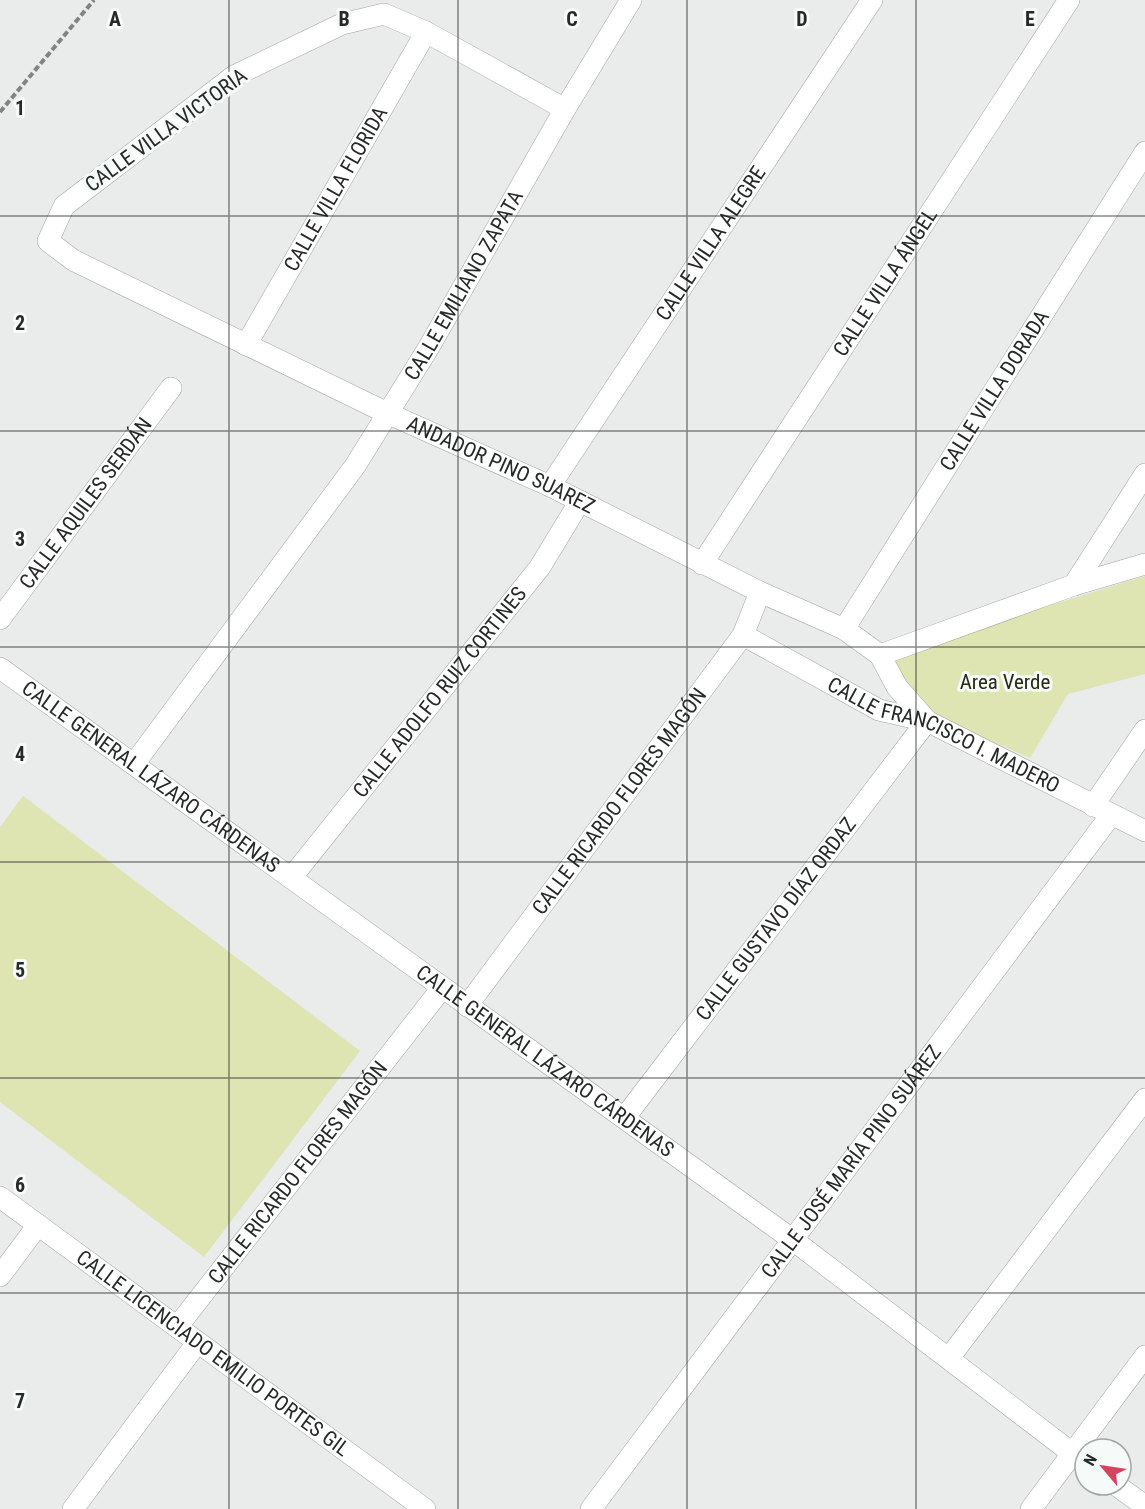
<svg xmlns="http://www.w3.org/2000/svg" width="1145" height="1509" font-family="'Roboto Condensed',sans-serif">
<style>
.green{fill:#dee4b2}
.lines{fill:none;stroke-linecap:round;stroke-linejoin:round}
.minor-casing{stroke:#a2a5a4;stroke-width:22}
.path{stroke:#828483;stroke-width:4;stroke-dasharray:6 3;stroke-linecap:butt}
.minor{stroke:#fff;stroke-width:21}
.grid{fill:none;stroke:#272828;stroke-width:1.5;stroke-opacity:0.55}
.labels{text-anchor:middle;dominant-baseline:central;stroke-width:6;stroke-linejoin:round;paint-order:stroke}
.street-label{font-size:21px;fill:#272828;stroke:#f6faf9}
.park-label{font-size:21px;fill:#292b10;stroke:#f6faf9}
.grid-label{font-size:20px;text-anchor:middle;font-weight:bold;fill:#272828;stroke:#f6faf9;stroke-width:6;stroke-linejoin:round;paint-order:stroke}
</style>
<rect width="100%" height="100%" fill="#e9eceb"/>
<path class="green" d="M1145 576V674L1068 694 1030 758 924 711 890 655Z
M23 796 360 1051 204 1257 0 1102V827Z"/>
<g class="lines">
<defs>
<g id="minor">
<path id="s1" d="M565 109 426 32 384 14 342 24 234 76 64 206 48 241 73 260 387 413 550 486 760 592 844 629 880 655 897 687 927 721"/>
<path id="s2" d="M246 345 426 32"/>
<path id="s3" d="M550 486 872 0"/>
<path id="s4" d="M702 564 1069 0"/>
<path d="M1074 585 1145 474"/>
<path id="s5" d="M0 619 171 388"/>
<path id="s6" d="M844 629 1145 152"/>
<path id="s7" d="M743 635 879 710 927 721 1145 831"/>
<path d="M880 655 1074 585 1145 564"/>
<path id="s8" d="M0 668 793 1240 1085 1463"/>
<path id="s9" d="M134 764 355 466 429 347 565 109 631 0"/>
<path d="M1093 806 1145 730"/>
<path id="s10" d="M291 878 540 567 580 501"/>
<path id="s11" d="M467 1006 743 635 760 592"/>
<path id="s12" d="M625 1117 927 721"/>
<path id="s13" d="M0 1197 425 1509"/>
<path d="M0 1276 38 1225"/>
<path id="s14" d="M177 1327 442 988"/>
<path d="M949 1358 1145 1099"/>
<path d="M1116 1485 1145 1506"/>
<path d="M73 1509 197 1343"/>
<path id="s15" d="M591 1509 1111 815"/>
<path d="M1031 1509 1145 1356"/>
</g>
</defs>
<use href="#minor" class="minor-casing"/>
<path class="path" d="M0 112 94 0"/>
<use href="#minor" class="minor"/>
</g>
<path class="grid" d="M229 0V1509M458 0V1509M687 0V1509M916 0V1509M0 216H1145M0 431H1145M0 647H1145M0 862H1145M0 1078H1145M0 1293H1145"/>
<g class="labels">
<g class="street-label">
<text transform="translate(166 130) rotate(-36)">CALLE VILLA VICTORIA</text>
<text stroke="none"><textPath href="#s2" startOffset="180">CALLE VILLA FLORIDA</textPath></text>
<text stroke="none"><textPath href="#s3" startOffset="291">CALLE VILLA ALEGRE</textPath></text>
<text stroke="none"><textPath href="#s4" startOffset="336">CALLE VILLA ÁNGEL</textPath></text>
<text stroke="none"><textPath href="#s9" startOffset="582">CALLE EMILIANO ZAPATA</textPath></text>
<text stroke="none"><textPath href="#s6" startOffset="282">CALLE VILLA DORADA</textPath></text>
<text stroke="none"><textPath href="#s1" startOffset="1126">ANDADOR PINO SUAREZ</textPath></text>
<text stroke="none"><textPath href="#s5" startOffset="144">CALLE AQUILES SERDÁN</textPath></text>
<text stroke="none"><textPath href="#s10" startOffset="238">CALLE ADOLFO RUIZ CORTINES</textPath></text>
<text stroke="none"><textPath href="#s7" startOffset="225">CALLE FRANCISCO I. MADERO</textPath></text>
<text stroke="none"><textPath href="#s8" startOffset="186">CALLE GENERAL LÁZARO CÁRDENAS</textPath></text>
<text stroke="none"><textPath href="#s11" startOffset="255">CALLE RICARDO FLORES MAGÓN</textPath></text>
<text stroke="none"><textPath href="#s12" startOffset="249">CALLE GUSTAVO DÍAZ ORDAZ</textPath></text>
<text stroke="none"><textPath href="#s8" startOffset="672">CALLE GENERAL LÁZARO CÁRDENAS</textPath></text>
<text stroke="none"><textPath href="#s15" startOffset="434">CALLE JOSÉ MARÍA PINO SUÁREZ</textPath></text>
<text stroke="none"><textPath href="#s14" startOffset="196">CALLE RICARDO FLORES MAGÓN</textPath></text>
<text stroke="none"><textPath href="#s13" startOffset="264">CALLE LICENCIADO EMILIO PORTES GIL</textPath></text>
</g>
<g class="park-label">
<text x="1005" y="682">Area Verde</text>
</g>
</g>
<g class="grid-label">
<text x="115" y="26">A</text>
<text x="344" y="26">B</text>
<text x="572" y="26">C</text>
<text x="802" y="26">D</text>
<text x="1030" y="26">E</text>
<text x="20" y="115">1</text>
<text x="20" y="330">2</text>
<text x="20" y="546">3</text>
<text x="20" y="761">4</text>
<text x="20" y="977">5</text>
<text x="20" y="1192">6</text>
<text x="20" y="1408">7</text>
</g>
<g transform="translate(1103 1467) rotate(299)"><circle r="28" fill="#f6faf9" stroke="#a3a6a5" stroke-width="1.5"/>
<path d="M0-4.5L10 22L0 15L-10 22Z" fill="#d5445f"/>
<text y="-9" font-size="16" font-weight="bold" text-anchor="middle" fill="#272828">N</text>
</g>
</svg>
